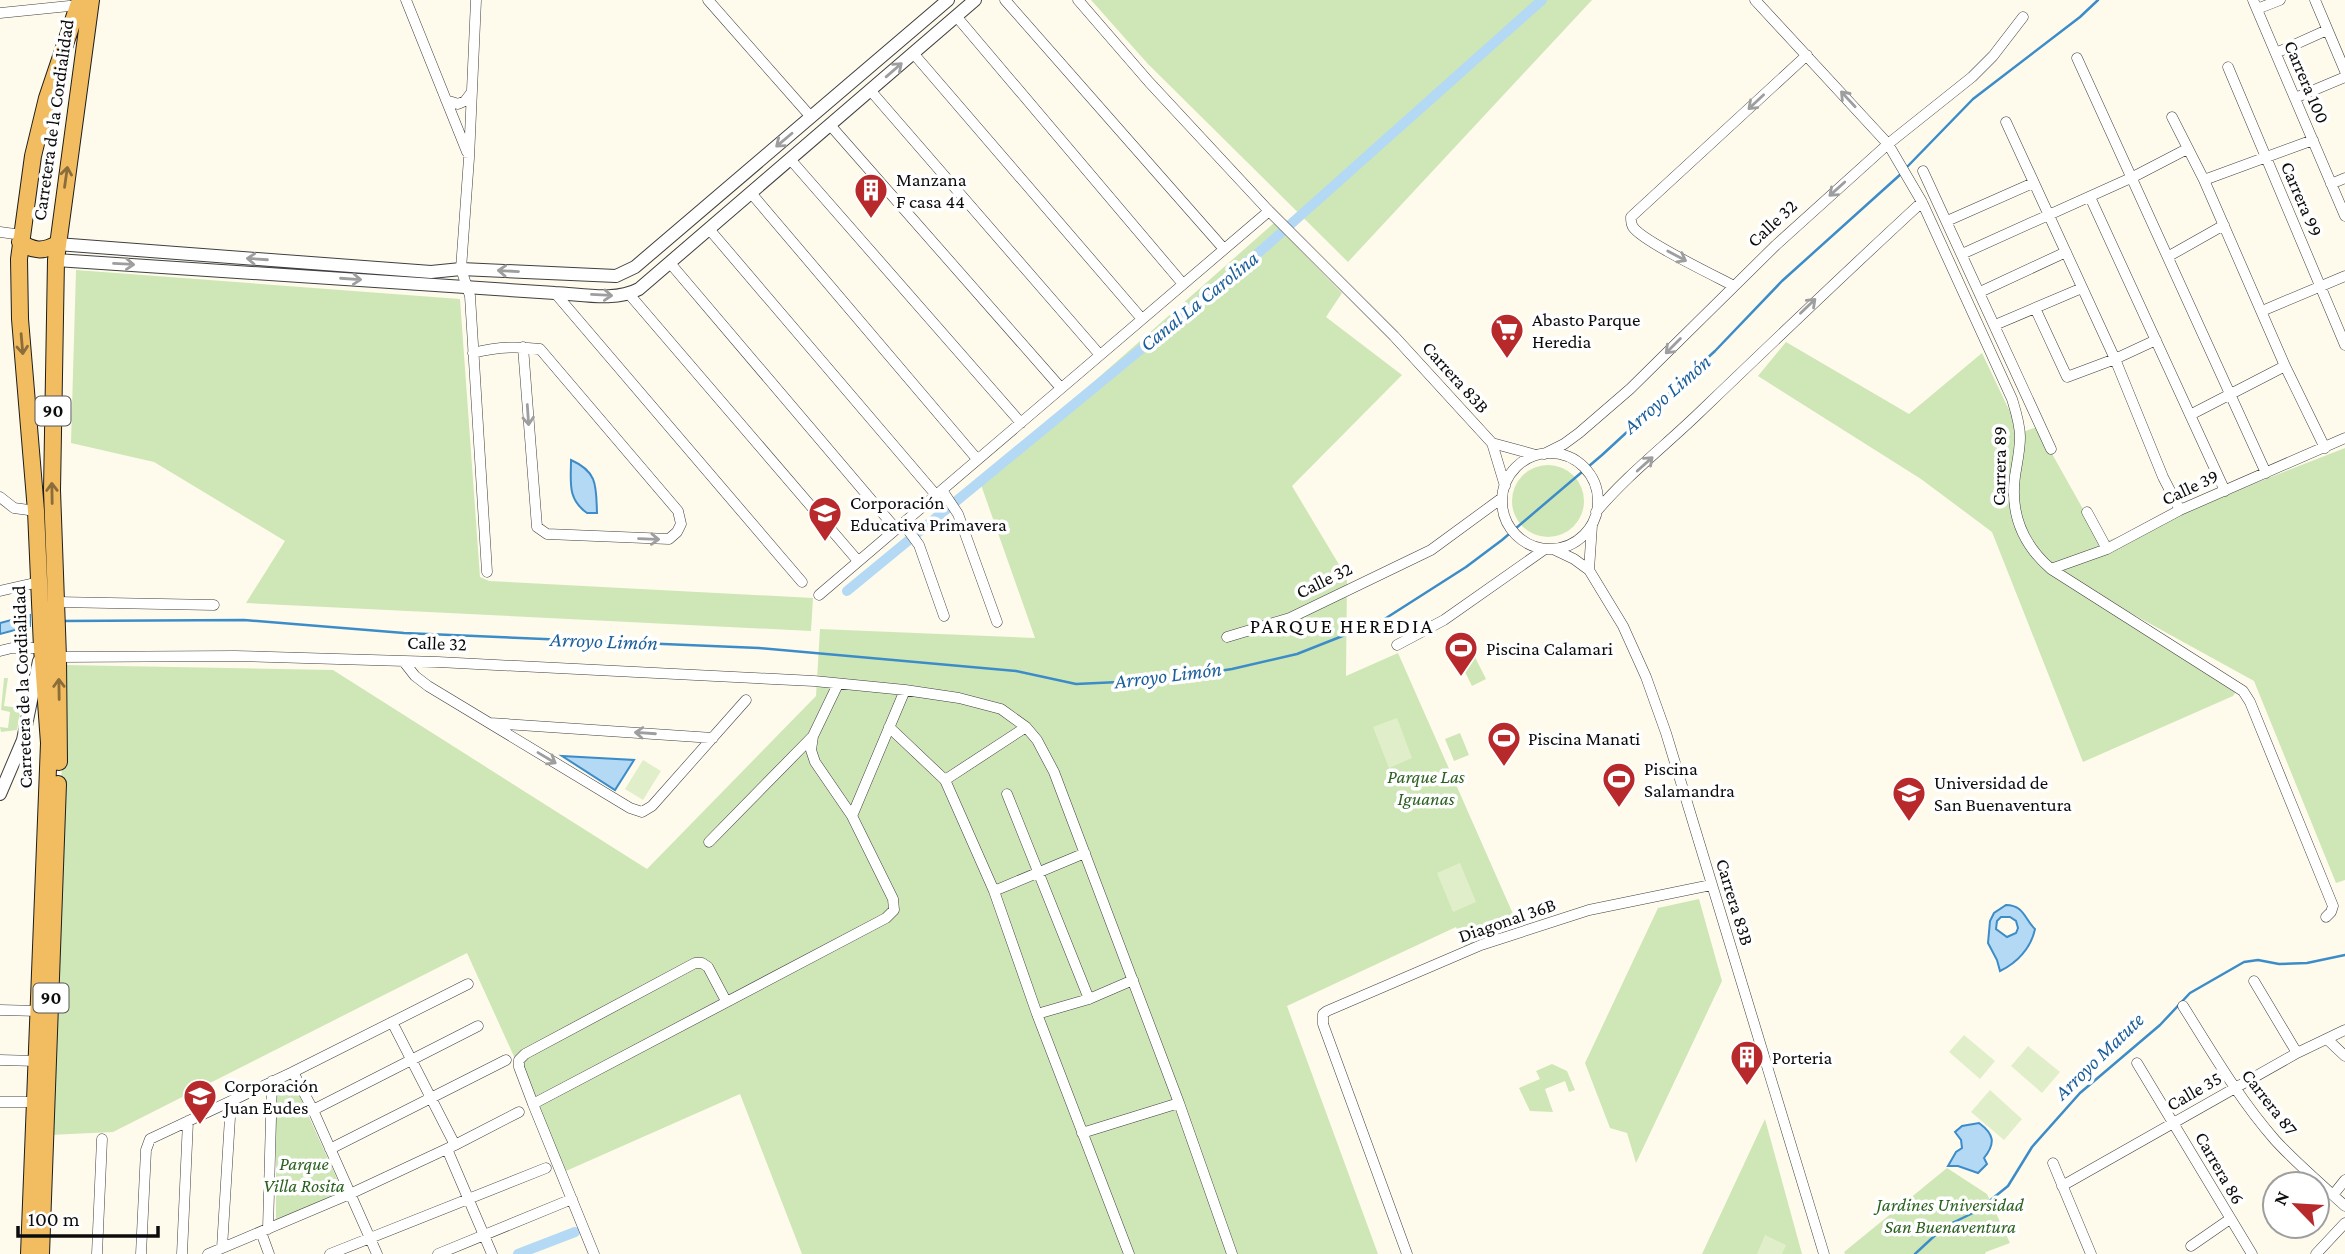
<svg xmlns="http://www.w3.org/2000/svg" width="2345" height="1254" font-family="'Crimson Pro',serif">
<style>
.green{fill:#cfe7b7}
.pitch{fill:#e0efc9}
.water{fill:#b3d9f4;stroke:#3c8cc9;stroke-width:2;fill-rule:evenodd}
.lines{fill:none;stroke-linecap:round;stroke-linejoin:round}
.stream{stroke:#3c8cc9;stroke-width:2.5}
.canal{stroke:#b3d9f4;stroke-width:10}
.minor-casing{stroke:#3f3f3f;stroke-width:11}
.tertiary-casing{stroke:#3f3f3f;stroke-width:14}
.trunk-casing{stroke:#1d1d1d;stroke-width:18}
.minor{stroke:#fff;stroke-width:10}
.tertiary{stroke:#fff;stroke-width:12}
.trunk{stroke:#f2bc60;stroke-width:16}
.oneway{stroke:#9e9e9e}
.oneway2{stroke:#8a6d3a}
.labels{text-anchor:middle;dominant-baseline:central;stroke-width:7;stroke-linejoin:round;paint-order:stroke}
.shield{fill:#fff;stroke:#555;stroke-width:2}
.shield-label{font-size:18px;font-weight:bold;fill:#0c0c0c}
.street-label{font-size:19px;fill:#0c0c0c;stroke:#fff}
.poi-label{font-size:19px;fill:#0c0c0c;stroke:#fff;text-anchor:start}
.park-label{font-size:19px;font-style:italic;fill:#2b611f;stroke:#fff}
.water-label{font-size:21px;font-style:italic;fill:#1a5e9a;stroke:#fff}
.neighbourhood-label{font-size:21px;letter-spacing:2px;fill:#0c0c0c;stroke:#fff}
</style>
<rect width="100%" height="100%" fill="#fefbec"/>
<path class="green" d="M1091 0H1592L1348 262 1148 64Z
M1274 223 1342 293 1326 317 1402 375 1292 486 1347 578 1346 676 1398 653 1517 923 1465 947 1456 927 1287 1006 1378 1254H802L740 1094 566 1171 467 953 113 1132 50 1135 65 665 333 670 647 869 816 696 820 629 1035 638 980 482Z
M76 270 460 299 480 577 489 581 813 598 811 631 246 603 285 541 154 462 71 443Z
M1786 342 1909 414 1982 353 2020 433 2037 427 2102 543 2345 448V880L2336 883 2254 681 2078 584 2239 687 2233 696 2083 762 1992 532 1921 479 1758 376Z
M1512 501a36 36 0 1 1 72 0a36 36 0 1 1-72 0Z
M1474 655 1486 679 1472 686 1460 662Z
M4 678H8L4 706 21 708 17 730 1 732 0 727 8 728 10 712 1 710Z
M1460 733 1469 755 1454 761 1445 739Z
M1699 899 1722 981 1636 1163 1627 1133 1610 1128 1585 1063 1658 908Z
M1552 1064 1567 1071 1575 1090 1569 1092 1565 1081 1545 1089 1553 1112 1530 1111 1519 1088 1540 1079 1536 1071Z
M291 1077 343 1192 276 1219V1084Z
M1765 1119 1802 1254H1702Z
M1947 1168 1987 1194 2010 1243 1986 1252 1985 1254H1845L1844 1252Z"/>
<path class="pitch" d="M1397 718 1412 758 1389 768 1373 727Z
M643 760 661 771 643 800 625 789Z
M1460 863 1476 902 1453 912 1437 873Z
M1964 1035 1995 1061 1980 1079 1949 1052Z
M2028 1046 2060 1072 2042 1093 2011 1066Z
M1990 1090 2022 1119 2004 1140 1971 1112Z
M1765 1235 1786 1245 1782 1254H1757Z"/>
<path class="water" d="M571 460C598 472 596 486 597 513H587C567 499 571 482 571 460Z
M30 615V626L0 634V623Z
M562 756 634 760 615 790Z
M2006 905C2024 905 2025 920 2035 929 2031 948 2017 963 2000 971L1997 960 1988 943 1990 921 1994 913ZM2001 917H2010L2016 921 2018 928 2016 933 2007 937 1996 929 1997 921Z
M1979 1123C1994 1134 1996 1143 1984 1158L1987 1164 1978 1173 1958 1166H1948L1956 1152 1962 1148 1961 1140 1955 1132 1962 1126Z"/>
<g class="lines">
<path class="stream" d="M1906 168 1973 99 2080 17 2098 0
M62 621 244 620 404 633 759 648 1016 671 1076 684 1162 680 1232 669 1297 654 1383 620 1466 567 1502 540 1602 455 1715 351 1782 281 1902 173
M1915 1254 1944 1227 1977 1211 2008 1186 2032 1147 2080 1093 2160 1025 2190 993 2244 962 2258 960 2279 964 2307 963 2345 955"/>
<path class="canal" d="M847 591 1264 248 1542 0
M518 1254 575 1232"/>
<defs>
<path id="minor" d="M406 0 467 152
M476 0 469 158 461 269 470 296 487 572
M708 0 811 117
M1005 0 1224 249
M1078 0 1149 82 1269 211 1394 336 1492 443 1505 486
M1755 0 1888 144 1922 202 2012 399C2016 412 2020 424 2020 437 2020 450 2017 463 2015 476 2010 513 2022 544 2051 569L2243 691 2250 702 2333 906 2331 912 2326 917
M2253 0 2345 216
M2315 0 2345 71
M2257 9 2280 0
M0 13 79 5
M956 16 1183 284
M913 53 1142 319
M2276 53 2327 30
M2077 58 2266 473
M2228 67 2345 345
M870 90 1100 355
M2295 98 2345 77
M446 100 458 104 465 101 471 93
M2172 117 2204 180 2285 366 2325 448
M2006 122 2115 359 2163 477 2180 510
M830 125 1061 388
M790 159 1021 423
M1923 171 2051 449
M2204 180 2313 140
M2331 184 2345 178
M751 193 977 459
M2090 197 2225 491
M1947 221 2033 183
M709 229 936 495
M0 232 22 235
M1962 254 2133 177 2187 149
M2169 256 2224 225
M670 263 896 529
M1734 286C1715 276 1642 241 1633 227 1631 224 1631 222 1631 217L1807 55
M1980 292 2066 252
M555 293 802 582
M629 294 858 561
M2035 308 2067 377 2115 359 2156 340
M2262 311 2345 276
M1995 325 2082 288
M473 353C495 347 517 346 540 349L678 511 681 524 677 532 669 539 547 534 537 527 523 347
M2190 415 2285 366
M1492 443 1536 455
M1502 501a48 48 0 1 1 96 0a48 48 0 1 1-96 0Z
M1544 454 1564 444 1579 433 1630 389 1776 245 1888 144 1972 77 1993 56 2023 17
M942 490 958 514 997 622
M0 497 14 508 36 511
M1596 512C1627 475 1666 445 1700 412 1774 341 1847 271 1922 202
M2087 512 2107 549
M903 523 919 545 944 616
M1553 549 1574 559 1589 570 1623 626 1646 677 1666 733 1824 1254
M2051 569 2107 549 2180 510 2345 438
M1589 570 1592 525
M0 591 39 582
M819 595 1269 211
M57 602 214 605
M1227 637 1290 618 1431 550 1502 498
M1397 645 1444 620 1545 549
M0 651 12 648H42
M58 657 235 656 438 662 814 681 905 690 959 698 1001 709 1026 727 1037 740 1054 772 1179 1103 1232 1254
M404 662 415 676 428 686 630 808 642 812 652 806 746 700
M490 723 713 738
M889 727 945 780 994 891 1037 1014 1089 999 1133 980
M945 780 1026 727
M1007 794 1089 999
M852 816 905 690
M709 842 812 737
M994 891 1085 853
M2254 981 2297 1053
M2183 1006C2212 1052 2239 1099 2275 1140 2296 1163 2321 1184 2345 1206
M0 1010 39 1011
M1037 1014 1129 1254
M392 1022 455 1145
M2328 1040 2345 1056
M0 1060 37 1061
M2137 1063 2252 1254
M293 1072 313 1110 377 1254
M0 1102H35
M533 1104 886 918 894 910 893 899 852 816 815 762 811 750 813 736 838 684
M313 1110 478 1026
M1082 1133 1179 1103
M330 1149 506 1060
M447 1149 492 1254
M2053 1163 2091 1254
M2062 1186 2297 1053 2345 1030
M2333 1195 2345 1180
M268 1229 272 1081
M261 1232 269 1254
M2191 1246 2230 1219
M222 1248 231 1101
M97 1254 102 1139
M141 1254 146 1150 150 1139 293 1072 468 984
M182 1254 188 1121
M208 1254 350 1194 455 1145 519 1112
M330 1254 546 1168
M438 1254 572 1199
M594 1254 533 1104 519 1067V1060L525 1054 695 963H702L708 967 726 1001
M1407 1254 1323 1024V1014L1327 1011 1481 945 1589 910 1711 885
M2316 1254 2345 1223"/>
<path id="tertiary" d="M57 244 431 272 461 269 616 276 635 267 948 0
M56 260 555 293C581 294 615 302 639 289L975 0
M0 794 23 740 39 661"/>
<path id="trunk" d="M20 242C33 251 43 252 57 244
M59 762 58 657 52 490 56 260 91 0
M29 1254 49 743 42 648 36 511 20 319 19 259 33 156 47 98 80 0
M41 1254 58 784"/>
</defs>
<use href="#minor" class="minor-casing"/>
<use href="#tertiary" class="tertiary-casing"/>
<use href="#trunk" class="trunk-casing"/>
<use href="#minor" class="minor"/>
<use href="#tertiary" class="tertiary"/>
<use href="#trunk" class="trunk"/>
</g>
<defs><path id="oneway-shaft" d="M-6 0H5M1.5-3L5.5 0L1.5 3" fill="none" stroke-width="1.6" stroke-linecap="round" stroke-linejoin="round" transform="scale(1.75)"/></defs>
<g class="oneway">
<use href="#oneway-shaft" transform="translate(894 70) rotate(-41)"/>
<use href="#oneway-shaft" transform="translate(1848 99) rotate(-133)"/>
<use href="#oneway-shaft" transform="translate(1756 102) rotate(137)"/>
<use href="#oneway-shaft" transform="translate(784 140) rotate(140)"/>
<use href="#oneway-shaft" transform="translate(1837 189) rotate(138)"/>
<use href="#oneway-shaft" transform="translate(1677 256) rotate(28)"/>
<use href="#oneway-shaft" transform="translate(257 259) rotate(-176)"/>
<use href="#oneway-shaft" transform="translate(124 264) rotate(3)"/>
<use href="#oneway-shaft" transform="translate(508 271) rotate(-177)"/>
<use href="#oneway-shaft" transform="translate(351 279) rotate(4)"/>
<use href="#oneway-shaft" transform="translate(602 295) rotate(3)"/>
<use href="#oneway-shaft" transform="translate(1808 306) rotate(-44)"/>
<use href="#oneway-shaft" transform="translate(1673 346) rotate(135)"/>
<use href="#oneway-shaft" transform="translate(528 415) rotate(86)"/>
<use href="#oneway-shaft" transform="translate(1645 464) rotate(-42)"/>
<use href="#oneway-shaft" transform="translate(649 539) rotate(2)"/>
<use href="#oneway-shaft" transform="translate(645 733) rotate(-176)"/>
<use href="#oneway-shaft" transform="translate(547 758) rotate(31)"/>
</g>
<g class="oneway2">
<use href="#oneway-shaft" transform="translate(66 177) rotate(-82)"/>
<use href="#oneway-shaft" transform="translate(22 344) rotate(85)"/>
<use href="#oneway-shaft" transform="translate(52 493) rotate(-91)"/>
<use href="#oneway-shaft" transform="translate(59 689) rotate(-91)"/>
</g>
<defs>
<symbol id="building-pin" viewBox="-11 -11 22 30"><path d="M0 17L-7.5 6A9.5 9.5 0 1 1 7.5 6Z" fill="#b7292b" stroke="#fff"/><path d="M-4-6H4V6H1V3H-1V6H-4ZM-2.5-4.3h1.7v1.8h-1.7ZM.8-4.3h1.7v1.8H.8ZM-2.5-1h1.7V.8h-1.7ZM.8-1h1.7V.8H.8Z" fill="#fff"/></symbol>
<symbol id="supermarket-pin" viewBox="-11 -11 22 30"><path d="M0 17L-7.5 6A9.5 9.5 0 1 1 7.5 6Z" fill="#b7292b" stroke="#fff"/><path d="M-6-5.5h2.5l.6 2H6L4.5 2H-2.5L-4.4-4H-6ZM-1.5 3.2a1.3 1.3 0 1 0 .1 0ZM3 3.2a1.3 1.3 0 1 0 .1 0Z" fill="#fff"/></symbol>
<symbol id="school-pin" viewBox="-11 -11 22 30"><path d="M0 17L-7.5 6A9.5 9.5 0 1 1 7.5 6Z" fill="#b7292b" stroke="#fff"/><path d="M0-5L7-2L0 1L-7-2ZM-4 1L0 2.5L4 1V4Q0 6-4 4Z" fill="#fff"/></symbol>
<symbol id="stadium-pin" viewBox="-11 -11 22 30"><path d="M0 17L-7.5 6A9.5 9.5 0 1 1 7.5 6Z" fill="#b7292b" stroke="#fff"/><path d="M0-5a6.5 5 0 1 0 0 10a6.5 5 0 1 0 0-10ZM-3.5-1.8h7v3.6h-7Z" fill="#fff"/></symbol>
<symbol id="university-pin" viewBox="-11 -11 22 30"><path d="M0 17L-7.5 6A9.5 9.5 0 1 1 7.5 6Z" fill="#b7292b" stroke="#fff"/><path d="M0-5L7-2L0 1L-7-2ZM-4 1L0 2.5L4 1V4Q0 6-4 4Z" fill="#fff"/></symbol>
</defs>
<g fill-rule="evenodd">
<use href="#building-pin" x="852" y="171" width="38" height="52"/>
<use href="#supermarket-pin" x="1488" y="311" width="38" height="52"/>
<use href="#school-pin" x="806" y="494" width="38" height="52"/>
<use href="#stadium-pin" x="1442" y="629" width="38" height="52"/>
<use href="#stadium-pin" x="1485" y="719" width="38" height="52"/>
<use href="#stadium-pin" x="1600" y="760" width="38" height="52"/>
<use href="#university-pin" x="1890" y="774" width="38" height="52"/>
<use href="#building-pin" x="1728" y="1038" width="38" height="52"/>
<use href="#school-pin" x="181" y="1077" width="38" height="52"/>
</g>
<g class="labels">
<g class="shield">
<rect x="35.5" y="396.5" width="35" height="29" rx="5"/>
<rect x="33.5" y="983.5" width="35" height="29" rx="5"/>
</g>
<g class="shield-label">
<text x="53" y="411">90</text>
<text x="51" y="998">90</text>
</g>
<g class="street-label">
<text transform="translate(2307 82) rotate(67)">Carrera 100</text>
<text transform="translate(53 120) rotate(-82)">Carretera de la Cordialidad</text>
<text transform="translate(2302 199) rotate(67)">Carrera 99</text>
<text transform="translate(1772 223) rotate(-43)">Calle 32</text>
<text transform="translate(1456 377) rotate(48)">Carrera 83B</text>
<text transform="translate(1999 466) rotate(-89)">Carrera 89</text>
<text transform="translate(2190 487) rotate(-25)">Calle 39</text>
<text transform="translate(1324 580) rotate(-26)">Calle 32</text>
<text transform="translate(437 643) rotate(2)">Calle 32</text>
<text transform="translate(22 687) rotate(-92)">Carretera de la Cordialidad</text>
<text transform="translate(1735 902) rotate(73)">Carrera 83B</text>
<text transform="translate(1507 920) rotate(-19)">Diagonal 36B</text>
<text transform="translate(2194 1091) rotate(-30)">Calle 35</text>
<text transform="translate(2270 1102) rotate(52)">Carrera 87</text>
<text transform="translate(2220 1168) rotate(60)">Carrera 86</text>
</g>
<g class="poi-label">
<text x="896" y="179">Manzana<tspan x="896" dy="22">F casa 44</tspan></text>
<text x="1532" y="319">Abasto Parque<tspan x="1532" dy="22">Heredia</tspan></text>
<text x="850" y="502">Corporación<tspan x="850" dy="22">Educativa Primavera</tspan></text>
<text x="1486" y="648">Piscina Calamari</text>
<text x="1528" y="738">Piscina Manati</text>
<text x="1644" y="768">Piscina<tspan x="1644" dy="22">Salamandra</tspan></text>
<text x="1934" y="782">Universidad de<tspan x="1934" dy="22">San Buenaventura</tspan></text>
<text x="1772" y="1057">Porteria</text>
<text x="224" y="1085">Corporación<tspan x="224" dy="22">Juan Eudes</tspan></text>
</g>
<g class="park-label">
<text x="1426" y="776">Parque Las<tspan x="1426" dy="22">Iguanas</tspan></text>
<text x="304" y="1163">Parque<tspan x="304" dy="22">Villa Rosita</tspan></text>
<text x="1950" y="1204">Jardines Universidad<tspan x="1950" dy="22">San Buenaventura</tspan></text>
</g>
<g class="water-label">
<text transform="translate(1199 301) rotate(-39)">Canal La Carolina</text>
<text transform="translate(1667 394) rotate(-41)">Arroyo Limón</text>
<text transform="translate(604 641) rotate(2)">Arroyo Limón</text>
<text transform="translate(1168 675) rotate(-7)">Arroyo Limón</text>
<text transform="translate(2099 1056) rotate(-44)">Arroyo Matute</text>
</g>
<g class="neighbourhood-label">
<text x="1342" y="626">PARQUE HEREDIA</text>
</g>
</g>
<g transform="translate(2296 1205) rotate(295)"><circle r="33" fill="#ffffff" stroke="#9e9e9e" stroke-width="2"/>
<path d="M0-5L12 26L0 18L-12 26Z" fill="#b7292b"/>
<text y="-10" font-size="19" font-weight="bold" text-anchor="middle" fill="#0c0c0c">N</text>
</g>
<path d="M18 1226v10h140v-10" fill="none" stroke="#0c0c0c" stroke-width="3.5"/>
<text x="28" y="1226" font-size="21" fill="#0c0c0c" stroke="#ffffff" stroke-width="5" paint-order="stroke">100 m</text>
</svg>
